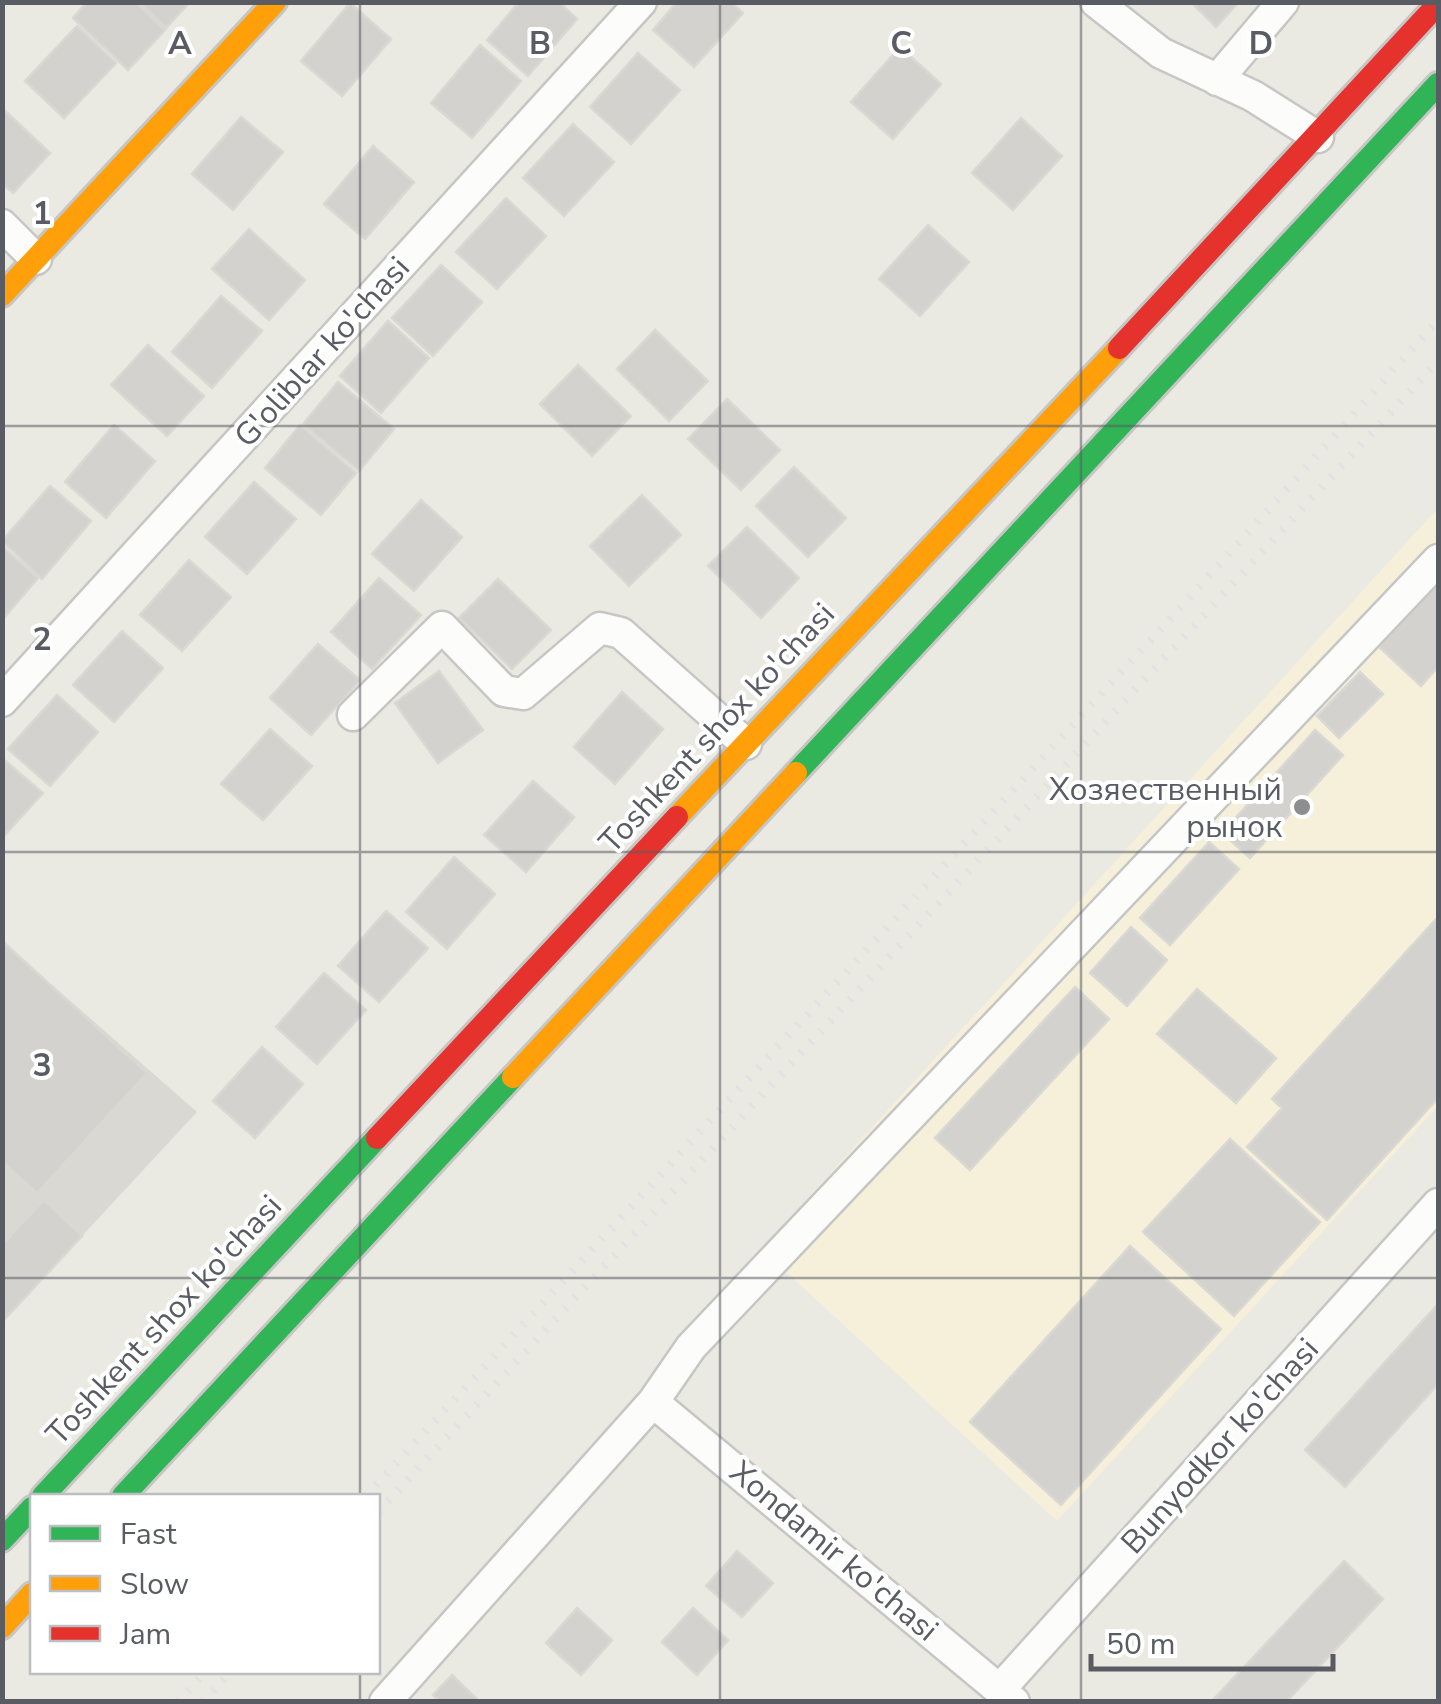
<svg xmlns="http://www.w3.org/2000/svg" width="1441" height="1704" font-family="'Nunito Sans',sans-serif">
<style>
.commercial{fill:#f6f0da}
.industrial{fill:#dad8d2}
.building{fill:#d4d2ce;stroke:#dad8d2;stroke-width:2.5}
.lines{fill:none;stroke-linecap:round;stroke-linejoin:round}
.street-casing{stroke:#c6c7c5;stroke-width:35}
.fast-casing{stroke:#c6c6c5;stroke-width:28}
.slow-casing{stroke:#c6c6c5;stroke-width:28}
.jam-casing{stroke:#c6c6c5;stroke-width:28}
.street{stroke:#fcfcfb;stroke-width:30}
.fast{stroke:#30b455;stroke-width:22}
.slow{stroke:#ff9f0a;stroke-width:22}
.jam{stroke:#e5322d;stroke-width:22}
.rail{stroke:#e2e2e2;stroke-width:8;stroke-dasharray:2.5 12;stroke-linecap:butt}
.grid{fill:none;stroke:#595d63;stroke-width:2.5;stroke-opacity:0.55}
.poi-dot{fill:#8c8e8f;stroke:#fff;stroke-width:4}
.labels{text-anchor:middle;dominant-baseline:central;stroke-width:8;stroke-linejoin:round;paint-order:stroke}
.street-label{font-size:32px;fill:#595d63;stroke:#fff}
.poi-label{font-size:32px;fill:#595d63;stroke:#fff;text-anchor:end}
.grid-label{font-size:32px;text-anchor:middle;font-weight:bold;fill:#595d63;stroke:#fff;stroke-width:8;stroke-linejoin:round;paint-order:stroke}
</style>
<rect width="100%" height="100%" fill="#eae9e2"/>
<path class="commercial" d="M1438 508V1106L1057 1521 761 1249Z"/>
<path class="industrial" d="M3 942 197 1112 3 1321Z"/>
<path class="building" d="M87 2H136L165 30 128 70 73 18Z
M139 2H190L166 28Z
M519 2H559L577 19 528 76 487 40Z
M677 2H731L743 13 694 67 653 30Z
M1191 2H1239L1216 27Z
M350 3 391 39 342 96 301 61Z
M77 26 116 63 64 118 25 81Z
M480 45 521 81 472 138 431 103Z
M900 47 941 84 893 139 851 102Z
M638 53 680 90 631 144 590 107Z
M2 108 50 153 13 193 2 183Z
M241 117 283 152 233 210 192 174Z
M1021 118 1062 156 1013 210 972 173Z
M573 124 614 162 564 216 523 178Z
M373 146 414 182 365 239 324 204Z
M506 198 546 236 497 289 456 252Z
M928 225 969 262 920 316 879 279Z
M249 229 305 280 269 320 212 269Z
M441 265 482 302 433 356 392 318Z
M221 296 262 331 212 388 172 352Z
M388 321 429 358 381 413 340 376Z
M655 330 708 381 669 421 617 369Z
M148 345 204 396 167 436 111 385Z
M578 365 631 416 592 456 540 404Z
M338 382 394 429 359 471 303 424Z
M727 399 780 450 741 490 688 439Z
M114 425 155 461 106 518 65 482Z
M300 425 356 473 321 515 265 468Z
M794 467 846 518 808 557 756 506Z
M254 482 296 519 247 574 205 537Z
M50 486 91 521 42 579 2 541Z
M642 495 681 535 629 586 590 546Z
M421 500 462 537 414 591 372 554Z
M747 527 799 578 761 618 708 566Z
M2 546 38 578 2 620Z
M189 560 231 597 182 651 140 615Z
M379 578 421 615 372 669 331 632Z
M498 579 551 630 512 669 459 618Z
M1438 582V667L1421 686 1379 647Z
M122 631 163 668 114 722 73 685Z
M318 644 360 680 311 735 270 698Z
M439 671 483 730 438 763 395 703Z
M1360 672 1383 694 1339 738 1317 716Z
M622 692 663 729 615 784 574 747Z
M57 695 98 732 50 786 8 749Z
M270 729 312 766 263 820 221 784Z
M1315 730 1343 755 1250 858 1222 833Z
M2 758 43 793 2 838Z
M533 781 574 817 526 872 484 835Z
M1209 842 1239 869 1170 945 1140 918Z
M454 857 495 894 447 949 406 912Z
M386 911 428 948 379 1002 338 966Z
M1438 917V1098L1327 1220 1247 1147 1282 1108 1272 1099Z
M1131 927 1167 960 1127 1006 1090 973Z
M2 941 147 1073 37 1193 2 1162Z
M324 973 366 1010 317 1064 276 1027Z
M1075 987 1109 1019 970 1170 935 1138Z
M1197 989 1276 1058 1236 1103 1157 1034Z
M262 1047 303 1084 255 1138 213 1101Z
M1230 1139 1320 1222 1234 1316 1143 1232Z
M44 1200 82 1236 2 1322V1245Z
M1130 1246 1221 1329 1061 1505 970 1422Z
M1438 1304V1384L1345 1487 1305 1450Z
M737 1551 773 1583 742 1617 706 1586Z
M1344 1561 1383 1599 1286 1702H1211Z
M577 1608 612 1640 581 1675 546 1643Z
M693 1608 728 1640 697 1675 662 1642Z
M452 1675 480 1702H440L433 1695Z"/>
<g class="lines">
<defs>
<path id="street" d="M1096 2 1161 53 1253 96 1318 137
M1217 80 1283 2
M2 225 36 259
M2 701 641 2
M353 715 442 627 504 691 523 694 600 628 621 633 746 744
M653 1402 1014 1702
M1001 1688 1438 1204
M385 1702 653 1402 691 1347 1438 560"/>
<path id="fast" d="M796 773 1438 84
M43 1496 377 1138
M123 1496 513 1077
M2 1540 32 1508"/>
<path id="slow" d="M2 295 275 2
M677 817 1119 348
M513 1077 796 773
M2 1627 32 1594"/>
<path id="jam" d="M1119 348 1438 4
M377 1138 677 817"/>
</defs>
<use href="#street" class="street-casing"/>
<use href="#fast" class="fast-casing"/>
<use href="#slow" class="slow-casing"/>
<use href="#jam" class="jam-casing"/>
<use href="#street" class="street"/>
<use href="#fast" class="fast"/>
<use href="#slow" class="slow"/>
<use href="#jam" class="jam"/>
<path class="rail" d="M366 1496 1191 596 1438 320
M378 1512 1438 361
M178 1702 205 1672
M203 1702 230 1672"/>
</g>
<path class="grid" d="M360 2V1496M720 2V1702M1081 2V1702M2 426H1438M2 852H1438M2 1278H1438M360 1672V1702"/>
<circle class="poi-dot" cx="1302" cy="807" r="10"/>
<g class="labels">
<g class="street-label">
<text transform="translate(322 352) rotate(-48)">G'oliblar ko'chasi</text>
<text transform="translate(717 728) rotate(-47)">Toshkent shox ko'chasi</text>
<text transform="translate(164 1320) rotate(-47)">Toshkent shox ko'chasi</text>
<text transform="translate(1220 1446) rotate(-48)">Bunyodkor ko'chasi</text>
<text transform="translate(834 1551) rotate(40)">Xondamir ko'chasi</text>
</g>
<g class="poi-label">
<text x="1282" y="789">Хозяественный<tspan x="1282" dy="37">рынок</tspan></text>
</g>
</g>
<g class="grid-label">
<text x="180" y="54">A</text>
<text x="540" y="54">B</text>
<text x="901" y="54">C</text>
<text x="1261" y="54">D</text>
<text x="42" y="224">1</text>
<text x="42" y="650">2</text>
<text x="42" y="1076">3</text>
</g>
<rect width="1441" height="1704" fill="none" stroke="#595d63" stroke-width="10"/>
<rect x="30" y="1494" width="350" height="180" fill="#ffffff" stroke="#bdbec1" stroke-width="2.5"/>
<rect x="50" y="1526" width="50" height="15" fill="#30b455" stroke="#bdbec1" stroke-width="2.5"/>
<text x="120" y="1544" font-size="30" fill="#595d63">Fast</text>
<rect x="50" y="1576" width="50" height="15" fill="#ff9f0a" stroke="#bdbec1" stroke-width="2.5"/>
<text x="120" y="1594" font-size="30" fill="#595d63">Slow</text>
<rect x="50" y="1626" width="50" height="15" fill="#e5322d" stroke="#bdbec1" stroke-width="2.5"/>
<text x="120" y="1644" font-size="30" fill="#595d63">Jam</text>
<path d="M1091 1654v15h242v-15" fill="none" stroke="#595d63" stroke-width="5"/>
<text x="1106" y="1654" font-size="30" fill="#595d63" stroke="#ffffff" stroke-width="8" paint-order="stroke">50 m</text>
</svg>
